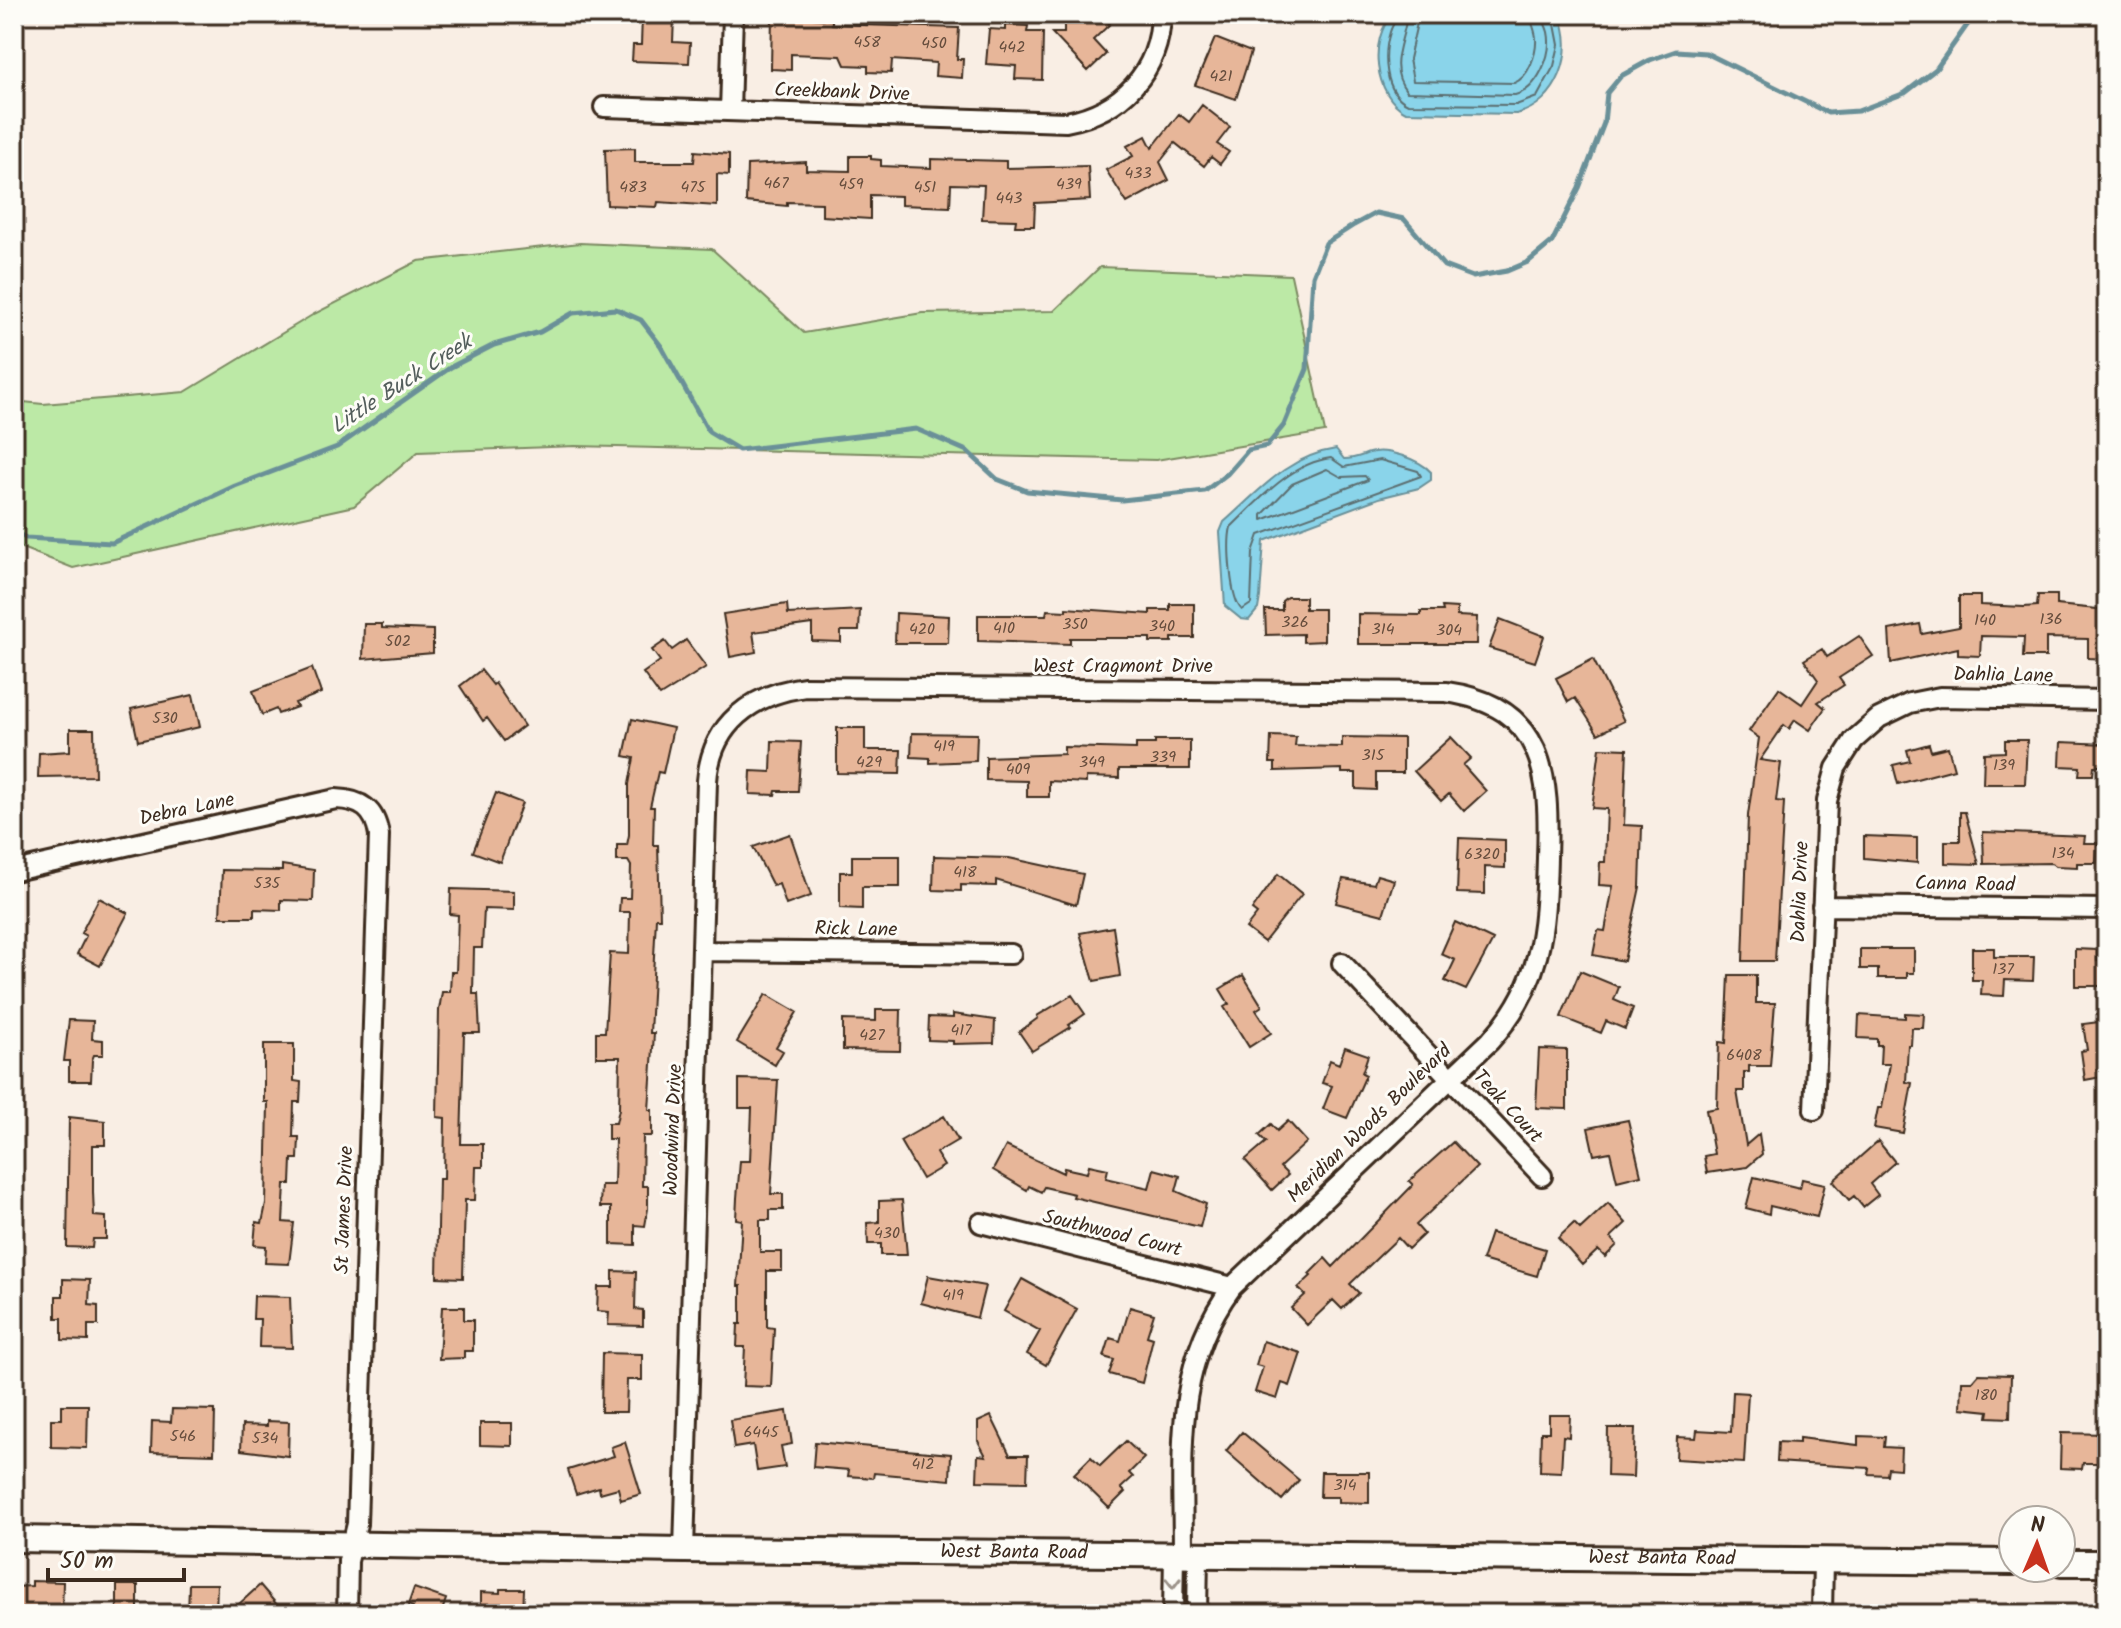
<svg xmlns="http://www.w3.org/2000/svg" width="2121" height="1628" font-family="Kalam,sans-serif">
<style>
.green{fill:#bce9a6;stroke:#7c8a62;stroke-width:2}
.water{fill:#8ad4ea;stroke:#6a9098;stroke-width:2}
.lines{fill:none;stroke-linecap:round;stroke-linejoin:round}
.shore{stroke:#5b6e70;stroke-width:2}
.stream{stroke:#6a9098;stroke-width:5}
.building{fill:#e7b699;stroke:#3b2a1e;stroke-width:2}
.street-casing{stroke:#3b2a1e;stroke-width:24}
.secondary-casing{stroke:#3b2a1e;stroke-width:30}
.street{stroke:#fdfcf7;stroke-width:18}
.secondary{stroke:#fdfcf7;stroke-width:24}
.oneway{stroke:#9c938a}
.labels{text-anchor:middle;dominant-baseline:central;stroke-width:6;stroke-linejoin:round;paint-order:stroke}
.number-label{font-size:16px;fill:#664d3d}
.street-label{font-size:20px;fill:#3b2a1e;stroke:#fdfcf7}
.water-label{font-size:22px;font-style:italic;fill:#535d5b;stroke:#fdfcf7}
</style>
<rect width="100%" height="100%" fill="#f9eee4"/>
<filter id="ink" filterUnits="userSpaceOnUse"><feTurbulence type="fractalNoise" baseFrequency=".0125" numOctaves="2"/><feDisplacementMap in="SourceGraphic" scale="16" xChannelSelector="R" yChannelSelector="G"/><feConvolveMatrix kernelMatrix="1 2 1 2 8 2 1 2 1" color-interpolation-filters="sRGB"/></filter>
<g filter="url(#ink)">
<path class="green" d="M580 243 712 249 804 333 922 313 1054 311 1100 267 1291 275 1325 432 1156 460 575 446 418 452 354 506 73 568 14 545V401L43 404 185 392 314 314 418 261Z"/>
<path class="water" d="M1393 14H1559C1577 51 1558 104 1516 114L1406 112C1374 96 1368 39 1393 14Z
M1336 449 1344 459C1355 459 1360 456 1369 453 1386 447 1420 460 1431 472V480L1419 488 1379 498 1264 541 1260 597 1258 609 1249 620 1241 619 1225 606 1220 532 1224 522C1259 491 1288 456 1336 449Z"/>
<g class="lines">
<path class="shore" d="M1397 14C1396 21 1392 25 1390 32 1383 55 1384 93 1408 104L1516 105 1537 97 1554 66 1559 45 1553 14
M1407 14C1405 41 1386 66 1407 92L1515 95C1537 90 1553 55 1548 32 1546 25 1543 21 1542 14
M1419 14 1409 59 1413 81 1514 83C1528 78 1537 54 1536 39 1536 31 1531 23 1530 14
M1331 458 1344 467 1380 460 1418 471 1421 476 1259 535 1253 552 1251 604 1242 610C1230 600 1227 543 1231 527 1259 500 1291 463 1331 458Z
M1327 469 1341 477 1365 476 1368 480 1262 520V515L1292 484Z"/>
<path class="stream" d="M14 532 26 538 112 543 235 486 337 447 451 367 494 345 540 332 573 313 616 309 641 320 661 346 709 432 739 450 916 429 967 451 997 479 1027 491 1122 500 1205 491 1227 474 1248 450 1267 446 1284 425 1307 369 1313 276 1326 243 1354 225 1376 213 1404 219 1444 266 1473 277 1507 271 1528 262 1552 242 1579 188 1604 123 1607 93 1621 76 1650 60 1676 51 1706 53 1828 113 1858 111 1905 93 1936 69 1975 14"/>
</g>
<path class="building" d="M772 14 832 20V24L959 28 957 59H963L962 78 935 76 936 63 892 60 891 73 868 72V66L845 65 841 56 791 54V70L771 69Z
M1078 14H1100L1110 24 1093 40 1106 54 1088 71 1052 33H1064V24Z
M642 16 674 17 673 42 690 43 689 63 632 61 633 45H641Z
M1005 25 1028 26 1027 32H1043L1042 80 1015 79 1016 66 986 64 989 29 1005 30Z
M1215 38 1251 52 1236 99 1195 85Z
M1202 105 1230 127 1217 144 1229 152 1220 164 1211 157 1204 166 1175 143 1160 162 1169 180 1127 203 1106 170 1133 156 1127 146 1146 136 1152 148 1179 114 1189 122Z
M635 148V162H694L695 151 729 154V175L717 174V206L658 202 657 207 607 205 605 149Z
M850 156H871V159L881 160V166L931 168V159L1006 161V168L1088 166 1090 200 1035 203 1034 226H1015L1016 220 982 219 984 185 951 184 950 207 901 205V196L870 195V219L822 216V203L787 202V206L746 202 747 165 806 162V170L850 171Z
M2038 595H2057V605L2107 610V659L2088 658V639L2046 638V657H2023L2024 637 1981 636 1980 656 1958 655V648L1891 663 1889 630 1920 624 1922 634 1959 627V596H1980V605L2024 607 2037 606Z
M1287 597H1305V609H1324V641L1303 642V634L1266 635 1265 610H1282V601Z
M787 604 788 614 860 610 859 631H841V642L812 641V624L753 632 756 652 730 657 723 614Z
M1170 604H1194V638H1172V642H1150V638H1070V644L978 641V615H1046L1047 610 1066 611V608L1150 614V610H1170Z
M1442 607 1457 608V616L1477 617 1476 644H1358V614L1421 615V611H1443Z
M896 613 949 616 948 643H895Z
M1500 619 1544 636 1535 662 1489 648Z
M364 624H382V628L433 630V653L363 659Z
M1859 636 1873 656 1839 678 1844 685 1818 702 1825 708 1810 730 1795 720 1789 729 1784 725 1760 760 1781 763 1776 801 1784 802 1775 961H1743L1748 815 1759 738 1749 731 1779 688 1802 704 1818 680 1804 660 1822 649 1827 657Z
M686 640 706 667 660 696 643 673 660 661 652 650 665 641 672 650Z
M1593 659 1624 721 1598 734 1575 698 1568 702 1556 678Z
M312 668 321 693 295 703 297 707 278 714 276 709 262 715 253 691Z
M481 670 493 685 495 683 524 726 504 741 487 718 483 721 460 686Z
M193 695 200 727 138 741 131 709Z
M632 719 673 728 663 773 658 772 650 807H654L653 845H658L660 918H656L650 1033H654L649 1110H652V1136H643L642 1186H648V1209L645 1226 635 1225V1245L611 1244V1207H600L601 1185H614L615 1139H608V1123H616L619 1109 620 1057H596V1032H605L610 953 629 954 630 912H619L620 898H630L631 866 628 861H617V845H627L629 835V784L634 758 624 756Z
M837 728H865V750H901L900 774 837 773Z
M70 729H94L95 776 38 777 39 753 70 751Z
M912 733 977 734 976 761 930 763V758L911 757Z
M1271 736 1296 737 1295 746 1342 747V737L1403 738V773H1376V790L1356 789V773H1342V769L1275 771V763H1270Z
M1451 737 1471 758 1463 765 1486 791 1464 811 1449 794 1441 801 1414 771Z
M1155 740H1190V769H1119V778L1086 777V783L1049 781V797H1027V781L986 780V757L1064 754V747L1136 749V744H1155Z
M2005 740H2027L2025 784H1983L1984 753 2005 752Z
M772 741 801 742 798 791H776L775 795 750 794 751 771 771 772Z
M2061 742 2107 744V766H2094L2093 775H2079L2080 767 2060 766Z
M1929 744 1931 751 1948 747 1954 769 1898 784 1893 765 1910 761 1907 750Z
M1600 748 1627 749 1624 825 1642 826 1640 887 1624 961 1593 955 1598 930 1605 931 1613 886 1599 885 1600 862H1605L1607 809 1592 808Z
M496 793 522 803 500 862 473 852Z
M1960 812H1965L1979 864 1945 863V841H1960Z
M1983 832 2085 836 2084 843H2097L2096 863H2077V867L2056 866 2051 863 1984 864Z
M790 834 811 896 786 905 779 884 773 886 753 847Z
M1864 836 1917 838V863L1864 858Z
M1459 838 1505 840V868L1485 867V894L1457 893Z
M852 856H900V887H862V909L840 908V872H852Z
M934 856 1009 858 1083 874 1076 905 996 880V886L961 885V891L933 890Z
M282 865 314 870 313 901 281 900V910L254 909V917H220L222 870 282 871Z
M1278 874 1302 894 1264 942 1246 928 1257 914 1252 910Z
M1377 875 1394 880 1383 915 1336 903 1343 879 1374 884Z
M451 889 514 891V910L484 909 482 948H474L473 994H478L480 1033H464L461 1144H483V1167H476L475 1200H465L463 1278 437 1277 439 1179H444L445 1118 437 1117 439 1010 442 992H450L451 972H456L458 915 450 914Z
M99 898 128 913 100 966 77 954 86 936 81 933Z
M1455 922 1493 940 1466 990 1445 981 1455 960 1441 954Z
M1113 927 1120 976 1094 981 1080 933Z
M1972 948H1994V957H2034L2033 981 2005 980 2004 996 1981 995 1982 980H1972Z
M1860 949H1914V973H1907V978H1878V969H1860Z
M2075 949 2097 950V961L2107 962V986H2075Z
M1580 971 1619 987 1614 1000 1633 1008 1625 1029 1606 1021 1601 1033 1561 1017Z
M1243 975 1262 1006 1256 1010 1271 1033 1249 1047 1224 1007 1229 1004 1220 989Z
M1729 975H1756V1003H1775L1770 1066H1749V1072H1744V1091H1737L1746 1145 1759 1134 1762 1154 1747 1167 1707 1173 1704 1156 1714 1154 1706 1110 1717 1108 1719 1042 1726 1043Z
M766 994 797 1012 776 1047 783 1051 775 1065 737 1042Z
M1072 995 1085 1014 1069 1025 1071 1027 1032 1051 1019 1032 1038 1018 1037 1016Z
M876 1010H901L900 1051 843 1050V1020L876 1021Z
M1905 1013 1924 1014 1923 1028H1912L1911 1045H1908L1906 1082 1912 1083 1903 1133 1874 1128 1878 1108H1882L1890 1064H1880L1881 1045H1877V1039L1858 1038 1859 1015 1905 1018Z
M953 1014 995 1020 994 1043 953 1044V1041L928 1040 929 1017 953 1018Z
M69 1020 93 1021 92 1039 103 1040V1055H94L92 1060 91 1081H69V1061H64Z
M2107 1021V1076L2085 1080 2081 1051 2087 1050 2083 1024Z
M264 1044H294V1081L301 1082 300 1102H294L293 1137H299L298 1159H292L291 1184H285L283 1222 294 1223 289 1264 265 1263 266 1246 254 1245 256 1222 262 1223 266 1204 268 1102H264Z
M1345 1047 1368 1055 1362 1073 1366 1075 1347 1118 1323 1109 1332 1086 1322 1083 1330 1060 1339 1064Z
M1539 1049 1567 1050V1109L1536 1108Z
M739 1079 778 1080 771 1194H783V1210H770V1220H760V1252H782V1271H767V1327L774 1328 771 1387 743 1386 745 1347H737L738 1324H741V1286H738L742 1220 736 1219 737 1198 740 1161H750L752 1108H739Z
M944 1116 958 1140 936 1153 944 1166 922 1179 900 1141Z
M69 1117 105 1121V1145H93V1192L94 1216 106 1217V1239H93L92 1248 67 1247Z
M1628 1120 1641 1175 1617 1181 1610 1152 1594 1155 1588 1128Z
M1288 1121 1307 1142 1280 1167 1288 1175 1272 1190 1245 1160 1266 1142 1259 1135 1271 1124 1277 1131Z
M1878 1141 1895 1162 1870 1184 1878 1195 1863 1207 1854 1196 1849 1200 1833 1181Z
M1453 1142 1477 1167 1416 1225 1424 1234 1408 1249 1398 1238 1350 1284 1359 1293 1342 1309 1333 1300 1307 1325 1291 1308 1305 1295 1298 1288 1311 1276 1309 1274 1325 1258 1333 1267 1413 1185 1409 1181Z
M1006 1146 1063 1173 1064 1168 1087 1173 1089 1165 1108 1169 1106 1178 1149 1188 1154 1169 1180 1176 1176 1191 1206 1204 1200 1227 1073 1197 1074 1194 1044 1187 1041 1192 1029 1186 1027 1190 993 1170Z
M1754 1177 1800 1188 1802 1179 1825 1184 1817 1217 1770 1206 1769 1214 1746 1208Z
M902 1200 907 1255H881V1244H868L867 1223 879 1222V1201Z
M1608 1203 1626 1223 1611 1237 1617 1245 1605 1257 1598 1250 1582 1265 1558 1238 1574 1223 1580 1229Z
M1491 1233 1545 1249 1537 1276 1482 1260Z
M613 1271 636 1272 635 1309 643 1310V1326L608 1325 609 1312 597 1311 598 1287H613Z
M928 1276 985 1286 977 1318 921 1303Z
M63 1279 90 1280 89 1305 98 1306V1325H88V1341L62 1340V1318H56V1296H63Z
M1022 1279 1077 1309 1046 1365 1027 1354 1040 1331 1004 1311Z
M254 1296 290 1297 292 1348 259 1347 260 1319H253Z
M442 1307H464V1320H473V1351H464V1358L439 1359Z
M1130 1307 1154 1314 1147 1336 1153 1338 1142 1383 1109 1374 1114 1360 1104 1357 1110 1338 1120 1341Z
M1263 1341 1301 1353 1290 1386 1282 1383 1277 1399 1255 1392 1263 1367 1256 1365Z
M602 1353 642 1354V1380H627L626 1412H601Z
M1979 1374 2011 1375 2010 1418 1988 1417 1989 1411 1961 1408 1962 1381H1973Z
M1733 1392 1748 1393 1744 1463 1676 1459 1677 1437 1696 1438 1697 1430 1731 1432Z
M62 1405H88L87 1448 51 1447V1419H62Z
M172 1409 215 1410 214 1454 151 1452 152 1421 171 1422Z
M787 1411 792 1444 781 1446 785 1467 757 1471 753 1445 734 1448 730 1420Z
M1549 1415H1570L1569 1437 1563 1436 1561 1472 1540 1471 1541 1432H1549Z
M991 1416 1010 1455H1028L1027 1482 977 1481 978 1455 986 1456 978 1441V1422Z
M267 1421 289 1422 288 1456 241 1450 242 1425 267 1426Z
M480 1423H512V1446L480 1445Z
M1608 1428H1635L1633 1477 1607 1476Z
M1242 1432 1299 1480 1282 1500 1226 1451Z
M2061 1433 2107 1434V1463H2083L2082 1469 2060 1468Z
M1858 1436 1885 1437 1884 1447 1901 1448 1900 1469 1888 1468 1887 1475 1868 1474 1869 1468 1777 1462 1778 1442 1799 1443V1438L1858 1445Z
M1126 1441 1144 1458 1129 1473 1133 1477 1121 1488 1125 1492 1109 1508 1074 1474 1091 1457 1100 1466Z
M625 1442 641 1494 621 1500 618 1488 600 1493 599 1487 576 1494 568 1470 614 1456 611 1447Z
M815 1442 951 1454 950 1480 874 1473 873 1478 848 1476 849 1470 813 1467Z
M1321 1472H1369V1503L1338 1502V1497H1320Z
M32 1581 63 1582 62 1614 14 1610V1587L32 1586Z
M189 1584H217L216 1614H188Z
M117 1585H138V1614H117Z
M260 1585 278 1606 269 1614H228Z
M414 1588 446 1599 441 1614H411L413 1607 408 1605Z
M500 1589H524L523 1614H481V1592L500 1593Z"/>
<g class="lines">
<defs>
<path id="street" d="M604 107 1066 122C1121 112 1160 72 1161 14
M730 111 733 14
M14 871 336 799C361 800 375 809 379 835L357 1524 348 1561 347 1614
M1822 906 2107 909
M702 951 1011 954
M1342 963 1542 1176
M1814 1110 1827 801 1836 768 1854 740 1879 718 1910 703 1940 697 2107 700
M981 1223 1232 1287
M684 1550 707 781C711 724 752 694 805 687L1446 692C1546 706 1550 776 1547 858 1545 932 1542 983 1490 1041L1232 1287C1172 1368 1183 1457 1183 1553
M1173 1614 1174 1553
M1197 1614 1198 1554
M1822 1614 1823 1559"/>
<g id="secondary">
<path id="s1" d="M14 1539 684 1550 2013 1562"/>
<path d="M2061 1563H2107"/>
</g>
</defs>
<use href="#street" class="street-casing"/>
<use href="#secondary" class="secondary-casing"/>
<use href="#street" class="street"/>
<use href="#secondary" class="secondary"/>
</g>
<defs><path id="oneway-chevron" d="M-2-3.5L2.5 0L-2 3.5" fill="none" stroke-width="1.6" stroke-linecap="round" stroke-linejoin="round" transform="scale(2)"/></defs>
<use class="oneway" href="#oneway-chevron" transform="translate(1173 1583) rotate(90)"/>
</g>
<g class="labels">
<g class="number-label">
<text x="867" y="42">458</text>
<text x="934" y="43">450</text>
<text x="1012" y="47">442</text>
<text x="1221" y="76">421</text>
<text x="1138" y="173">433</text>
<text x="776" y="183">467</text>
<text x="851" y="184">459</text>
<text x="1069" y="184">439</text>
<text x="633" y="187">483</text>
<text x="693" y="187">475</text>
<text x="925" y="187">451</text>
<text x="1009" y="198">443</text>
<text x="2051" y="619">136</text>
<text x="1985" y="620">140</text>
<text x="1295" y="622">326</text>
<text x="1075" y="624">350</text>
<text x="1162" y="626">340</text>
<text x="1004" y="628">410</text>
<text x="922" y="629">420</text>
<text x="1383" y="629">314</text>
<text x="1449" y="630">304</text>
<text x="398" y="641">502</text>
<text x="165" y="718">530</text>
<text x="944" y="746">419</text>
<text x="1373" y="755">315</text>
<text x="1163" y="757">339</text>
<text x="869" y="762">429</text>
<text x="1092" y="762">349</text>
<text x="2004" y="765">139</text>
<text x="1018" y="769">409</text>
<text x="2063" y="853">134</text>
<text x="1482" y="854">6320</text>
<text x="965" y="872">418</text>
<text x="267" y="883">535</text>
<text x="2003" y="969">137</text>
<text x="961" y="1030">417</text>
<text x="872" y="1035">427</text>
<text x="1744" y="1055">6408</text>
<text x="887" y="1233">430</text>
<text x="953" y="1295">419</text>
<text x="1986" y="1395">180</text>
<text x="761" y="1432">6445</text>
<text x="183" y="1436">546</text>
<text x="265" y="1438">534</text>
<text x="923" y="1464">412</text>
<text x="1345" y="1485">314</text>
</g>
<g class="street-label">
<text transform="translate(842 93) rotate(2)">Creekbank Drive</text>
<text x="1123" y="667">West Cragmont Drive</text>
<text transform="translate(2003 676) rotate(1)">Dahlia Lane</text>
<text transform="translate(187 810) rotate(-12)">Debra Lane</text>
<text transform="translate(1965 885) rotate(1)">Canna Road</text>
<text transform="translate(1801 892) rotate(-88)">Dahlia Drive</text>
<text transform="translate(856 930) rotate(1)">Rick Lane</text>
<text transform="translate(1507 1107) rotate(47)">Teak Court</text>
<text transform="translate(1370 1124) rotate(-44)">Meridian Woods Boulevard</text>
<text transform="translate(674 1130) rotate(-88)">Woodwind Drive</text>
<text transform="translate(345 1210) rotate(-88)">St James Drive</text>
<text transform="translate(1112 1234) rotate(14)">Southwood Court</text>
<text stroke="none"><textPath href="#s1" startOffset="1000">West Banta Road</textPath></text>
<text stroke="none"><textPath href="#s1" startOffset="1648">West Banta Road</textPath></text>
</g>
<g class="water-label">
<text transform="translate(402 385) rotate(-33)">Little Buck Creek</text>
</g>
</g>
<rect width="2121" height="1628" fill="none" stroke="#fdfcf7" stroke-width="48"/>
<rect x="24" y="24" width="2073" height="1580" fill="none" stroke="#3b2a1e" stroke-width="3" filter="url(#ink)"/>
<g transform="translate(2037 1544) rotate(2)"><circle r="38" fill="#fdfcf7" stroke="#afa8a0" stroke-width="2"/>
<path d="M0-6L14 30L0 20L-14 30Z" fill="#c8321e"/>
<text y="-12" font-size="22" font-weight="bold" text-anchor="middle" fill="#3b2a1e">N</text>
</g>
<path d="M48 1568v12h136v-12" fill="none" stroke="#3b2a1e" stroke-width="4"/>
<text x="60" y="1568" font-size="24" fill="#3b2a1e" stroke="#fdfcf7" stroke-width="6" paint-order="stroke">50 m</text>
</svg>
